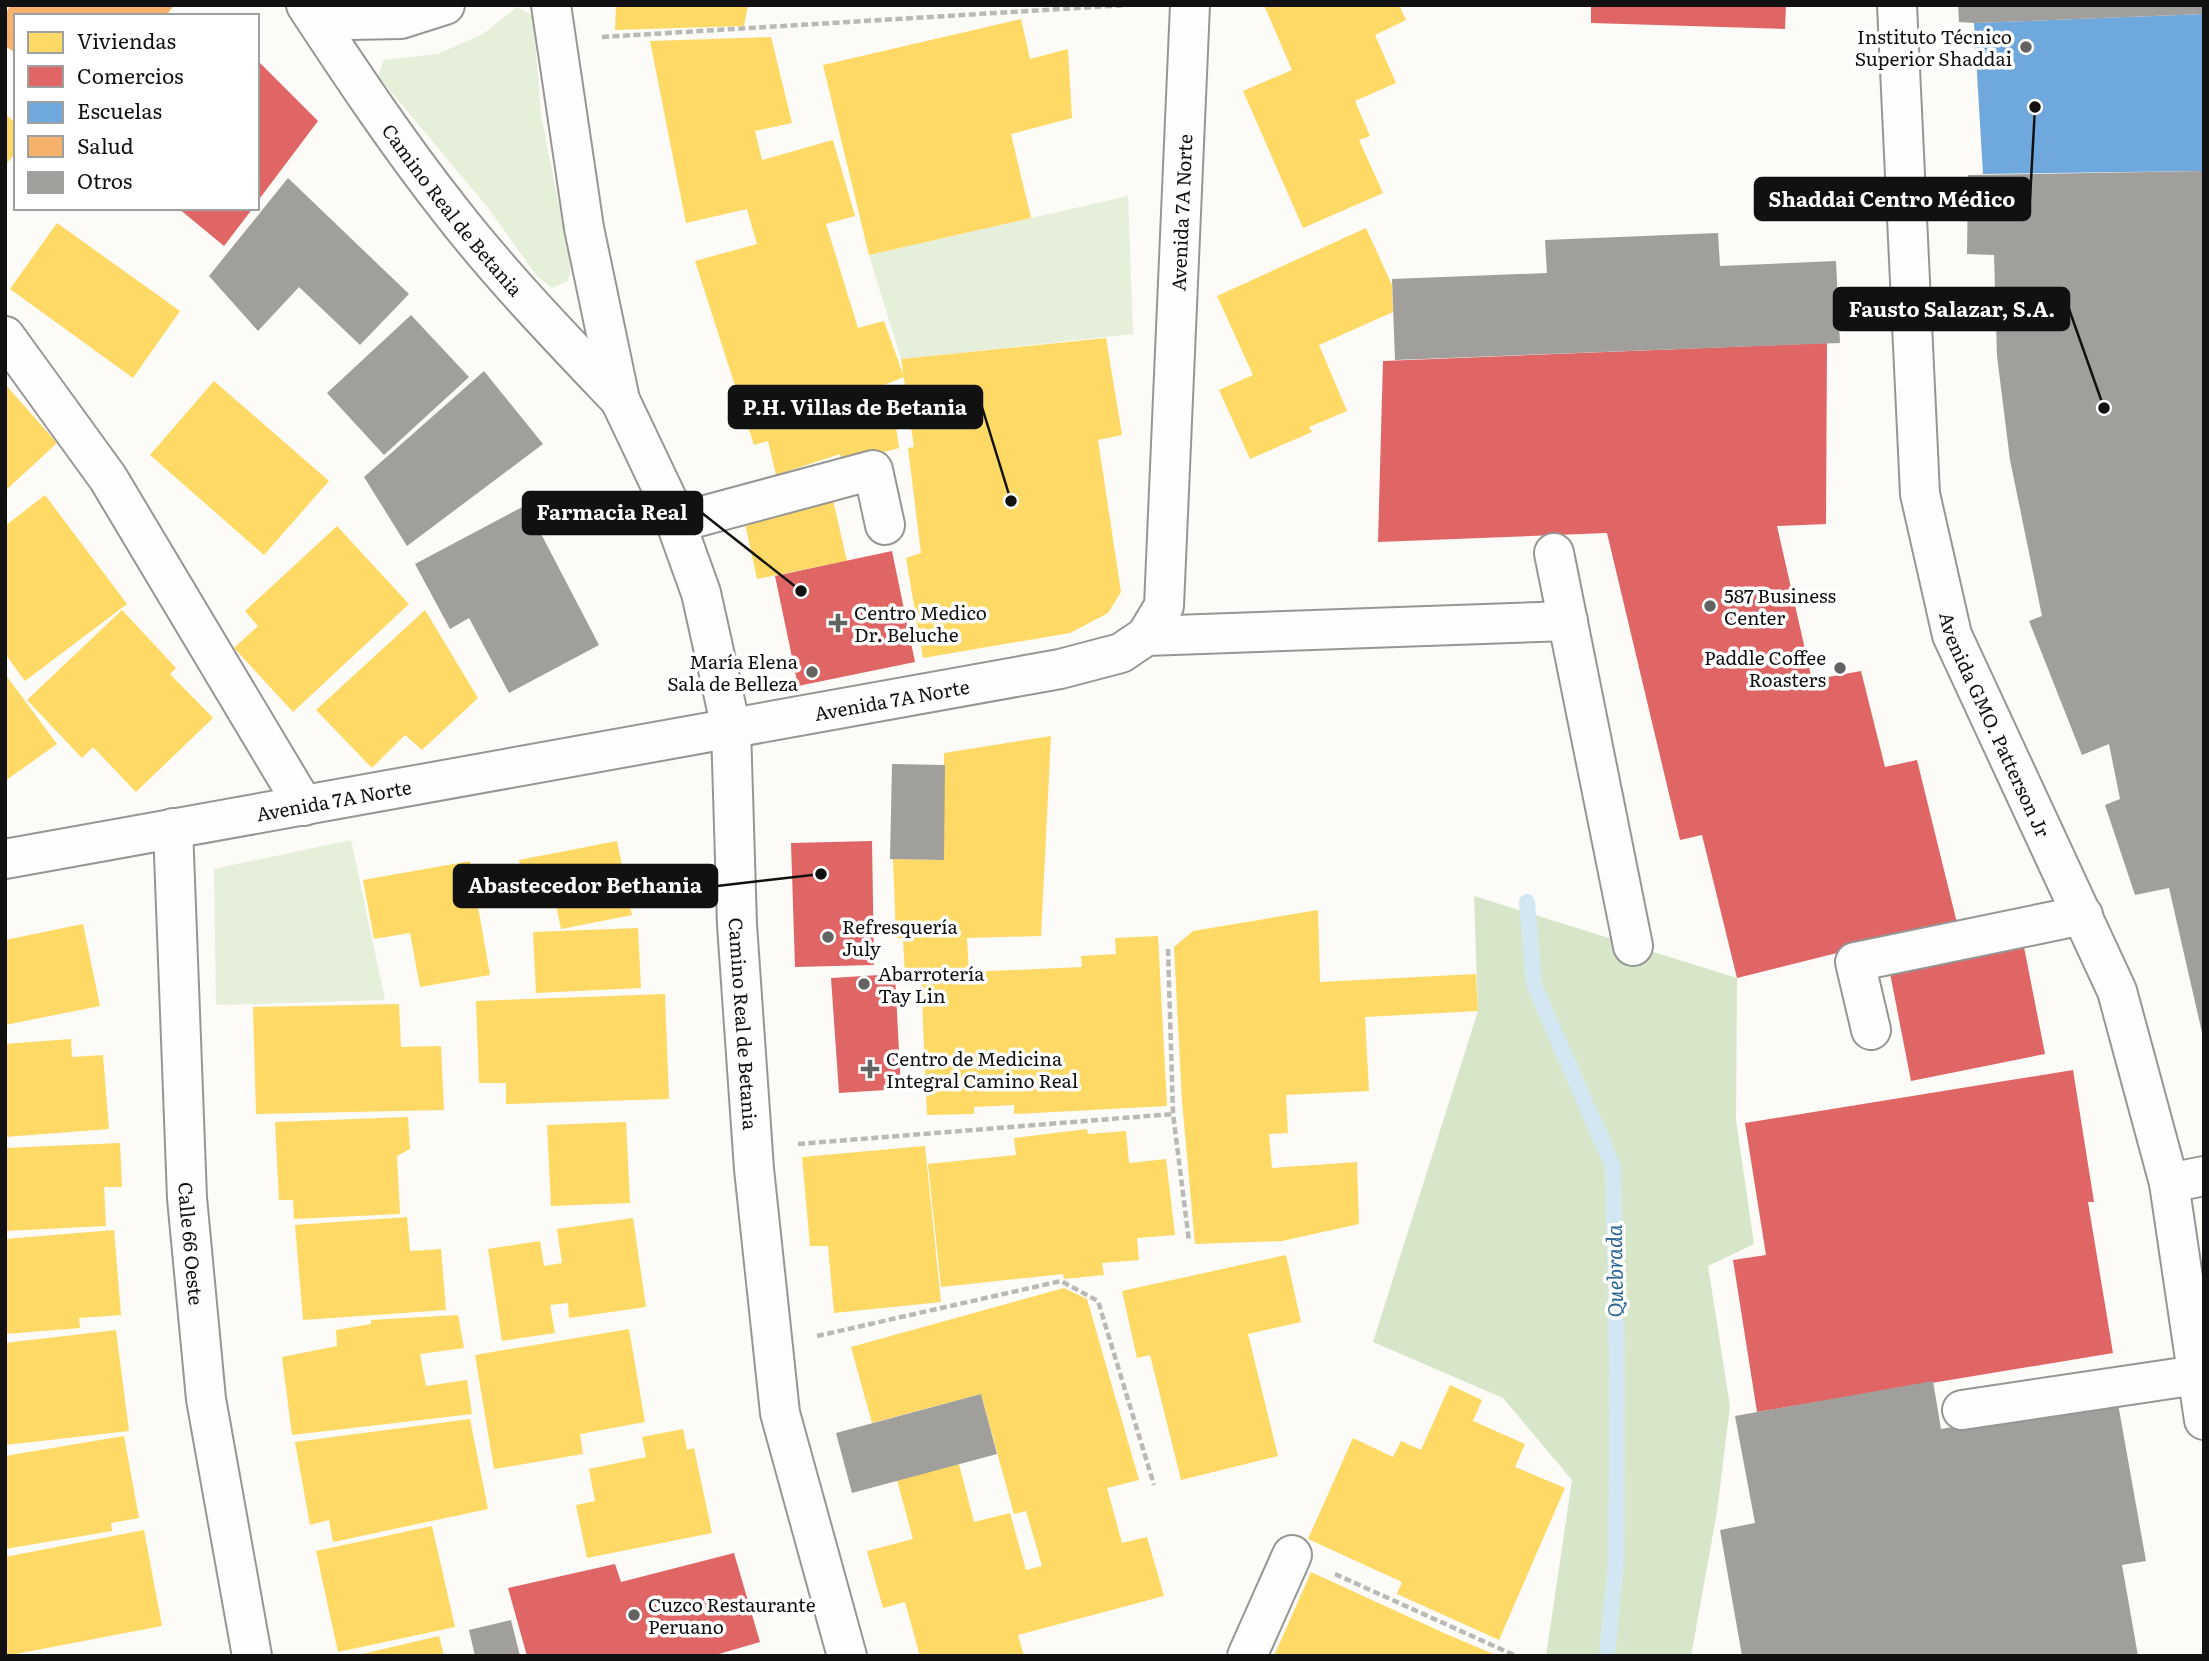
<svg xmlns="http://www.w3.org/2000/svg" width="2209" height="1661" font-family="Literata,serif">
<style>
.green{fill:#e6efda}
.forest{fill:#d7e6c9}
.homes{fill:#ffd966}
.shops{fill:#e06666}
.schools{fill:#6fa8dc}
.health{fill:#f6b26b}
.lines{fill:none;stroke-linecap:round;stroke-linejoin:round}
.stream{stroke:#d2e7f1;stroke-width:16}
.building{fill:#a09f9c}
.minor-casing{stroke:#979695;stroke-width:42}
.path{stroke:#b9b9b8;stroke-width:4.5;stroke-dasharray:7 3.5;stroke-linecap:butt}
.minor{stroke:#fffefe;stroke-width:38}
.poi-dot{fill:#636362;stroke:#fff;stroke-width:2.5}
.labels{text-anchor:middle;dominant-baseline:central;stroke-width:7;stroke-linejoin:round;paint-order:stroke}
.poi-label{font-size:19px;fill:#111;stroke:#fff;text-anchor:start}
.street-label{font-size:19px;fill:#111;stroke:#fff}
.water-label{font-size:21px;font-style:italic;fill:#286594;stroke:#fff}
.leader{fill:none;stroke:#111;stroke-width:2.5}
.callout-dot{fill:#111;stroke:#fff;stroke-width:2.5}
.callout{fill:#111;stroke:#111;stroke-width:2.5}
.callout-label{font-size:21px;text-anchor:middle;font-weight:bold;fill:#fff}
</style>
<rect width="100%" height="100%" fill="#fcfbf7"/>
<path class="green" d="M517 7 533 16 541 115 571 265 568 281 552 288 537 276 489 209 378 76 384 60 438 54 483 34Z
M1128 196 1133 334 901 359 869 255Z
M351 840 385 1000 216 1005 214 869Z"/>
<path class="forest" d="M1474 896 1737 978 1736 1120 1754 1244 1708 1266 1730 1406 1717 1512 1691 1656H1546L1572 1480 1503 1398 1373 1342 1478 1011Z"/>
<path class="homes" d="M616 5H748L744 26 615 30Z
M1264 5H1399L1406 20 1375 35 1396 83 1355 101 1370 136 1359 140 1383 193 1303 228 1243 91 1292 70Z
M1021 19 1030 59 1068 49 1072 118 1011 134 1031 218 869 255 823 65Z
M771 37 792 123 755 131 762 160 833 140 855 216 826 224 858 328 884 321 904 377 871 390 881 416 894 412 899 448 842 463 840 454 776 475 768 441 754 445 695 261 757 244 747 209 686 223 650 41Z
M5 114 16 123V153L5 165Z
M57 223 180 311 133 378 10 289Z
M1366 228 1392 285 1393 312 1319 345 1347 411 1309 427 1312 432 1250 459 1219 390 1253 375 1217 296Z
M1106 338 1122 435 1098 440 1121 592 1108 613 1070 633 923 658 906 558 921 553 908 448 914 447 901 359Z
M214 381 329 481 264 555 150 455Z
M5 384 57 443 5 491Z
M45 495 127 604 25 681 5 654V526Z
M833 500 847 561 757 579 744 519Z
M337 526 409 604 293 712 234 648 258 626 245 611Z
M122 610 176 668 170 674 213 718 136 792 93 747 82 758 27 700Z
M425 610 478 698 422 750 405 735 372 768 316 710Z
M5 674 57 744 5 781Z
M1051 736 1041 936 967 938 969 972 1082 967 1081 956 1116 954 1115 938 1158 936 1167 1106 1014 1114V1105L974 1107V1114L927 1115 921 977H905L903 938H896L893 859 944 860V753Z
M617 841 632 915 561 929 553 889 525 894 519 860Z
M470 861 490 975 420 987 410 933 374 939 363 880Z
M1318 910 1320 982 1476 974 1478 1011 1365 1017 1369 1091 1286 1095 1288 1133 1269 1134 1272 1168 1357 1162 1359 1224 1282 1241 1195 1244 1182 1101 1174 947 1193 931Z
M83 924 100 1006 5 1025V940Z
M638 928 641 988 536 993 533 932Z
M665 994 669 1099 506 1104V1083H479L476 1001Z
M399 1004 401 1047 441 1046 444 1110 256 1114 253 1007Z
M71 1039 72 1057 103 1055 109 1129 5 1137V1044Z
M408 1117 410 1149 397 1156 400 1214 294 1219 293 1200H279L275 1122Z
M626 1122 630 1203 551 1206 547 1125Z
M1087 1129 1088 1134 1126 1131 1129 1163 1166 1159 1175 1235 1137 1238 1139 1260 1102 1263 1104 1275 1064 1279 1063 1274 941 1287 928 1164 1016 1155 1014 1138Z
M120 1143 122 1187H104L106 1226 5 1231V1148Z
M925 1146 941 1302 834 1313 828 1246H810L802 1157Z
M407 1217 410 1251 441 1249 446 1310 303 1320 295 1225Z
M633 1218 646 1307 569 1318 568 1303 550 1305 555 1333 502 1341 488 1249 540 1241 544 1266 562 1263 557 1229Z
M114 1230 121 1315 79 1318 80 1328 5 1334V1239Z
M1286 1255 1301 1322 1248 1334 1278 1456 1181 1480 1150 1355 1137 1358 1122 1291Z
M1064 1288 1087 1299 1139 1480 1107 1488 1122 1543 1147 1537 1164 1596 1018 1635 1024 1656H920L905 1602 883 1608 867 1551 913 1539 897 1480 959 1464 974 1522 1010 1513 1026 1570 1042 1566 1026 1511 1014 1514 981 1394 872 1423 851 1347Z
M458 1315 464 1348 420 1354 426 1386 467 1380 472 1414 292 1435 282 1357 337 1346 336 1330 371 1324V1320Z
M629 1329 645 1422 580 1434 583 1454 494 1469 475 1355Z
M116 1330 129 1431 5 1445V1343Z
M1450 1385 1482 1400 1473 1421 1525 1444 1515 1467 1565 1488 1499 1640 1397 1594 1402 1582 1308 1539 1353 1438 1393 1457 1401 1441 1421 1450Z
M470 1419 488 1509 333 1542 329 1520 310 1525 295 1442Z
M683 1429 687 1450 694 1448 712 1533 587 1558 576 1505 595 1501 589 1469 646 1457 642 1437Z
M124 1436 139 1518 111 1523 112 1531 5 1549V1456Z
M432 1526 455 1627 338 1652 316 1551Z
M144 1530 162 1626 5 1656V1557Z
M1311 1572 1446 1634 1498 1656H1274Z
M439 1636 444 1656H358V1655Z"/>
<path class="shops" d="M1591 5H1786L1785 29 1591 23Z
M257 60 318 121 257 202Z
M178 208H253L224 246Z
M1827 343 1826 524 1777 526 1812 680 1861 671 1885 767 1917 760 1957 923 1737 978 1702 835 1680 840 1607 533 1378 542 1383 361Z
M892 551 915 662 798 686 775 576Z
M872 841 874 965 795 967 791 843Z
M2023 942 2045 1054 1911 1081 1889 968Z
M895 974 901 1089 839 1093 831 978Z
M2073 1070 2094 1202H2088L2113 1353 1757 1412 1733 1260 1766 1255 1745 1123Z
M734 1553 760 1642 712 1656H527L508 1588 615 1564 621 1582Z"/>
<path class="schools" d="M2204 14V171L1983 174 1974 23Z"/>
<path class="health" d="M10 5H174L166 16H16V53L5 46V16Z"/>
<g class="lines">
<path class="stream" d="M1527 902 1534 985 1613 1166 1617 1381 1616 1560 1607 1656"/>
</g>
<path class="building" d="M1958 5H2204V14L1974 23 1959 22Z
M2204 171V1037H2203L2169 888 2135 895 2105 805 2120 799 2109 744 2082 755 2029 621 2042 616 2010 460 1997 356 1994 255 1967 254 1968 175Z
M288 178 409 294 360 345 299 287 258 331 209 276Z
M1718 233 1720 266 1836 261 1840 343 1395 360 1392 279 1547 273 1545 240Z
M411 315 469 377 384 455 327 393Z
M484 371 543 444 407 546 364 477Z
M526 505 599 645 509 693 469 618 450 629 415 564Z
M892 764 945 765 944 860 890 859Z
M1933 1381 1941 1429 2117 1398 2146 1561 2122 1565 2138 1656H1742L1720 1530 1755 1523 1735 1416Z
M981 1394 997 1454 852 1493 836 1433Z
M511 1620 520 1656H475L469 1630Z"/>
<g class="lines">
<defs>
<g id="minor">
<path id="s1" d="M306 5C352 75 398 144 450 210 502 277 561 338 620 400"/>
<path d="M312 5 350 20 401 19 445 5"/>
<path id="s2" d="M551 5 584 228 620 400 668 501 701 593 731 728 737 925 754 1169 780 1413 847 1656"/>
<path id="s3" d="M1897 5 1920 494 1952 635 2117 991 2169 1183 2204 1420"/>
<path d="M5 336 108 478 304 806"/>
<path d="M676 523 873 470 885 525"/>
<path d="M1554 553 1633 946"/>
<path d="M1146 636 1568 621"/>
<path id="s4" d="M173 828 187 1198 206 1399 252 1656"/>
<path id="s5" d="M5 859 1060 669 1121 653 1146 636 1164 606 1190 5"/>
<path d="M1871 1030 1855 962 2083 915"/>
<path d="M2169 1183 2204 1176"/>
<path d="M1962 1410 2197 1375"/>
<path d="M1247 1656 1292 1555"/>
</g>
</defs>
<use href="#minor" class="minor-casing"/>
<path class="path" d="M602 37 1127 5
M1168 949 1173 1114 1189 1241
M798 1144 1173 1114
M817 1336 1061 1281 1098 1301 1154 1485
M1335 1574 1516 1656"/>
<use href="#minor" class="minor"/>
</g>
<g class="poi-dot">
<circle cx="2026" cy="47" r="7"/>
<circle cx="1710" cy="606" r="7"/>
<path d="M834.5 612.5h7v7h7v7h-7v7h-7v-7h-7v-7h7z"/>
<circle cx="1840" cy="668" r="7"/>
<circle cx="812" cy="672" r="7"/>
<circle cx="828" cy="937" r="7"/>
<circle cx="864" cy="984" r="7"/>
<path d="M866.5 1058.5h7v7h7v7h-7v7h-7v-7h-7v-7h7z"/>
<circle cx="634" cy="1615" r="7"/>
</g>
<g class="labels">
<g class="poi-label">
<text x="2012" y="36" text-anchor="end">Instituto Técnico<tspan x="2012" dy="22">Superior Shaddai</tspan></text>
<text x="1724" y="595">587 Business<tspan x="1724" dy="22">Center</tspan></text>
<text x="854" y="612">Centro Medico<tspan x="854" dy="22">Dr. Beluche</tspan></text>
<text x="1826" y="657" text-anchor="end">Paddle Coffee<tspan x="1826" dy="22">Roasters</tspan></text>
<text x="798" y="661" text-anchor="end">María Elena<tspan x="798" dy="22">Sala de Belleza</tspan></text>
<text x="842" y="926">Refresquería<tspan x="842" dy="22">July</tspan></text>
<text x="878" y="973">Abarrotería<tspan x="878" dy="22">Tay Lin</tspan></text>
<text x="886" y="1058">Centro de Medicina<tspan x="886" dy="22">Integral Camino Real</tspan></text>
<text x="648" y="1604">Cuzco Restaurante<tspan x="648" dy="22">Peruano</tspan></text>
</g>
<g class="street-label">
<text stroke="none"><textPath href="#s1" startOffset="252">Camino Real de Betania</textPath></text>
<text stroke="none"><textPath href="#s5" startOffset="1594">Avenida 7A Norte</textPath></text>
<text stroke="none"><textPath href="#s5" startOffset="901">Avenida 7A Norte</textPath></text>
<text stroke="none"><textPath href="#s3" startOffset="733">Avenida GMO. Patterson Jr</textPath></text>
<text stroke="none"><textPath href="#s5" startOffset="334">Avenida 7A Norte</textPath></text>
<text stroke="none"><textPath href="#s2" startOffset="1045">Camino Real de Betania</textPath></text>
<text stroke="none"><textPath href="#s4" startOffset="416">Calle 66 Oeste</textPath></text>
</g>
<g class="water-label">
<text transform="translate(1613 1271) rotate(-91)">Quebrada</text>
</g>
</g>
<path class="leader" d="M2035 107L2030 199M2104 408L2069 309M1011 501L982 407M801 591L702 513M821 874L717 886"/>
<g class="callout-dot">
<circle cx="2035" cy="107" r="7"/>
<circle cx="2104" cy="408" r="7"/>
<circle cx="1011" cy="501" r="7"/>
<circle cx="801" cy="591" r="7"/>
<circle cx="821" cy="874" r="7"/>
</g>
<g class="callout">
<rect x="1755" y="178" width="275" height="42" rx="7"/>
<rect x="1834" y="288" width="235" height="42" rx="7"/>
<rect x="729" y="386" width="253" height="42" rx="7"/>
<rect x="523" y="492" width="179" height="42" rx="7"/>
<rect x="454" y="865" width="263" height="42" rx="7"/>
</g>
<g class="callout-label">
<text x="1892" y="207">Shaddai Centro Médico</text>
<text x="1952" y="317">Fausto Salazar, S.A.</text>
<text x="855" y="415">P.H. Villas de Betania</text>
<text x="612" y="520">Farmacia Real</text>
<text x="585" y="893">Abastecedor Bethania</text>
</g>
<rect width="2209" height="1661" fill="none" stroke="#111111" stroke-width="14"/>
<rect x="14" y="14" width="245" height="196" fill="#ffffff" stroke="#a0a0a0" stroke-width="2"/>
<rect x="28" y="32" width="35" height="21" fill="#ffd966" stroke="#a0a0a0" stroke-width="2"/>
<text x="77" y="49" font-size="21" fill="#111111">Viviendas</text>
<rect x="28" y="66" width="35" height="21" fill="#e06666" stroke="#a0a0a0" stroke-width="2"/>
<text x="77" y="84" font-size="21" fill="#111111">Comercios</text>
<rect x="28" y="102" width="35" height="21" fill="#6fa8dc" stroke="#a0a0a0" stroke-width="2"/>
<text x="77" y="119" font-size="21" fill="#111111">Escuelas</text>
<rect x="28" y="136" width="35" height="21" fill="#f6b26b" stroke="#a0a0a0" stroke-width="2"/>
<text x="77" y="154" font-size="21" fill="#111111">Salud</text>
<rect x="28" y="172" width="35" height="21" fill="#a09f9c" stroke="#a0a0a0" stroke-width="2"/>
<text x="77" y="189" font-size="21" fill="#111111">Otros</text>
</svg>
